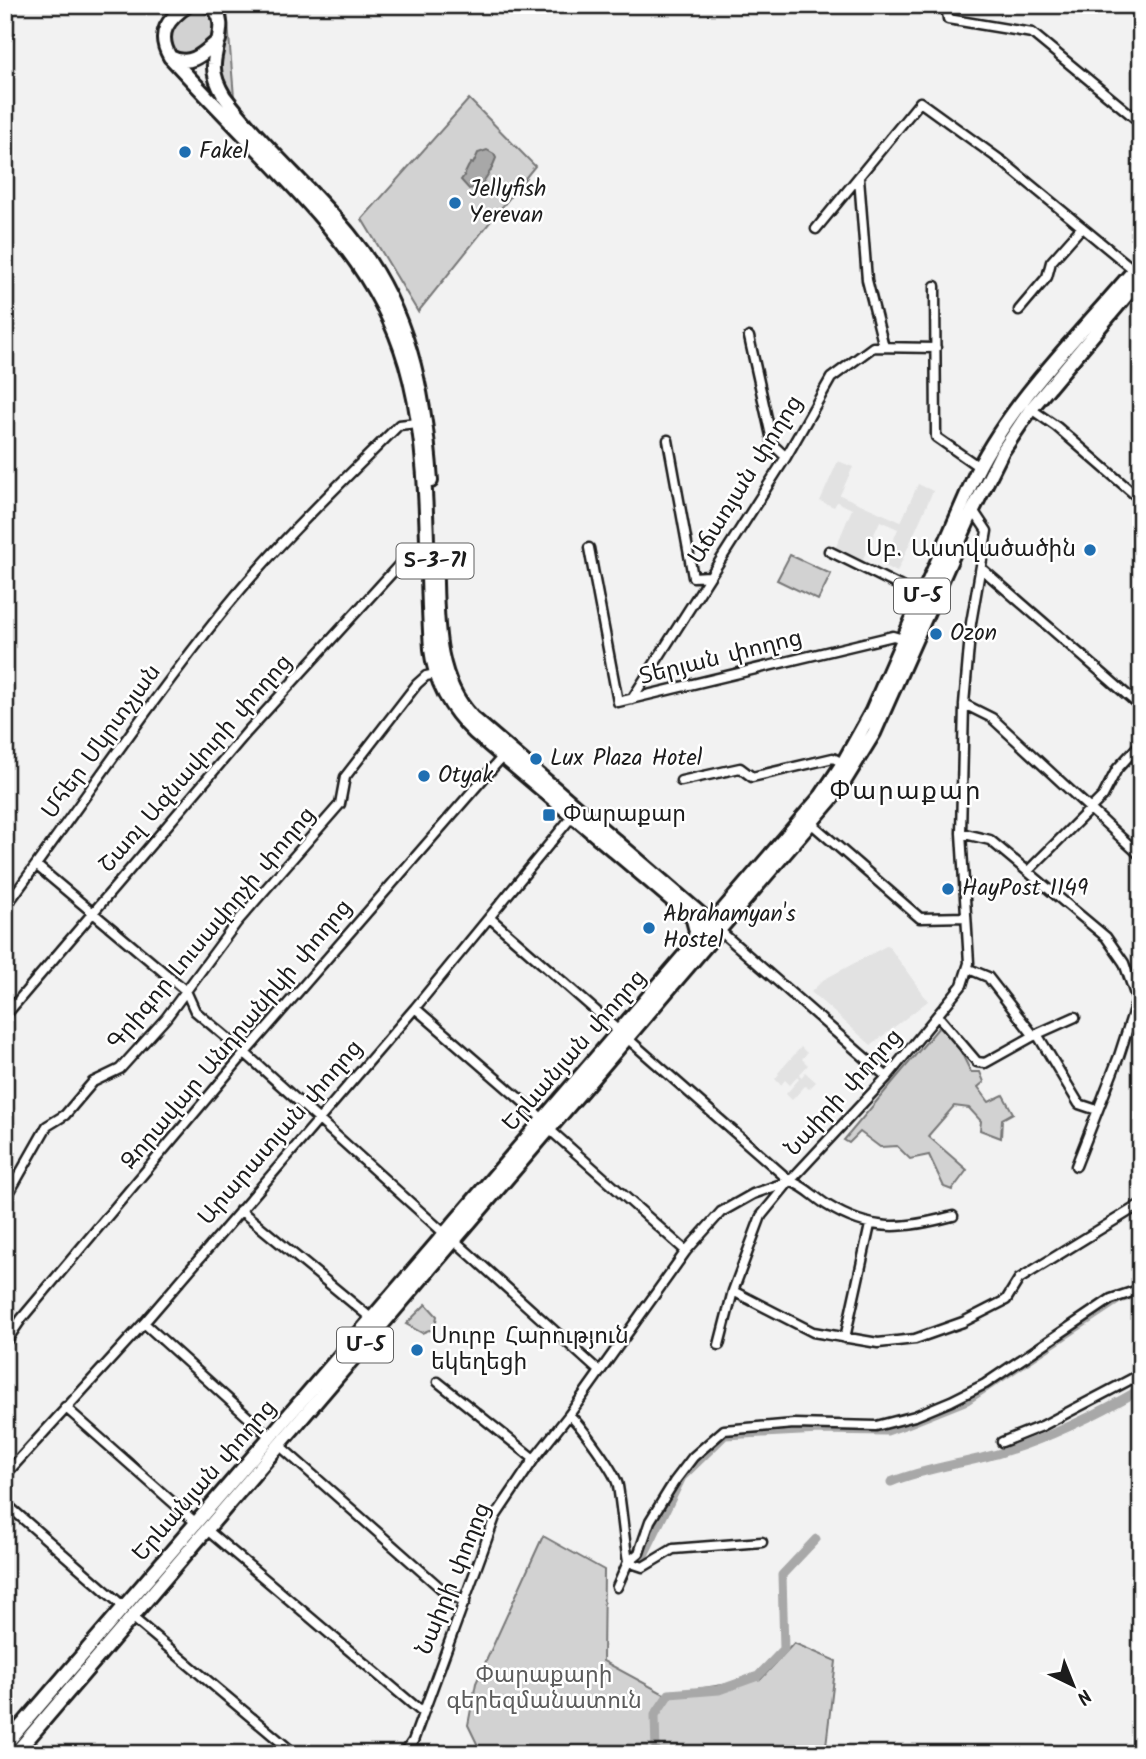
<svg xmlns="http://www.w3.org/2000/svg" width="1146" height="1759" font-family="Kalam,'Noto Sans Armenian',sans-serif">
<style>
.built{fill:#e2e2e2}
.green{fill:#d2d2d2;stroke:#777;stroke-width:2}
.water{fill:#a8a8a8;stroke:#707070;stroke-width:2}
.lines{fill:none;stroke-linecap:round;stroke-linejoin:round}
.canal{stroke:#a8a8a8;stroke-width:9}
.minor-casing{stroke:#1c1c1c;stroke-width:13}
.primary-casing{stroke:#1c1c1c;stroke-width:18}
.trunk-casing{stroke:#1c1c1c;stroke-width:18}
.minor{stroke:#fff;stroke-width:8}
.primary{stroke:#fff;stroke-width:12}
.trunk{stroke:#fff;stroke-width:12}
.poi-dot{fill:#1f6fb2;stroke:#fff;stroke-width:2.5}
.labels{text-anchor:middle;dominant-baseline:central;stroke-width:5;stroke-linejoin:round;paint-order:stroke}
.shield{fill:#fff;stroke:#606060;stroke-width:2}
.shield-label{font-size:21px;font-weight:bold;fill:#1c1c1c}
.poi-label{font-size:23px;fill:#1c1c1c;stroke:#fff;text-anchor:start}
.street-label{font-size:23px;fill:#1c1c1c;stroke:#fff}
.park-label{font-size:23px;fill:#5c5c5c;stroke:#fff}
.quarter-label{font-size:26px;letter-spacing:2px;fill:#1c1c1c;stroke:#fff}
</style>
<rect width="100%" height="100%" fill="#f2f2f2"/>
<filter id="ink" filterUnits="userSpaceOnUse"><feTurbulence type="fractalNoise" baseFrequency=".0143" numOctaves="2"/><feDisplacementMap in="SourceGraphic" scale="14" xChannelSelector="R" yChannelSelector="G"/><feConvolveMatrix kernelMatrix="1 2 1 2 8 2 1 2 1" color-interpolation-filters="sRGB"/></filter>
<g filter="url(#ink)">
<path class="built" d="M838 461 853 467 840 495 901 522 918 484 933 491 897 572 883 565 898 529 880 521 862 561 835 549 852 509 837 502 834 507 820 501Z
M888 945 928 1001 871 1045 811 992 823 980Z
M801 1047 807 1053 802 1059 808 1065 799 1075 802 1077 805 1072 816 1082 809 1089 805 1086 792 1100 786 1094 799 1079 797 1077 790 1085 785 1080 781 1085 775 1079 779 1074 778 1073Z"/>
<path class="green" d="M197 10 211 15C221 33 207 42 194 54 173 57 168 47 171 28L188 12Z
M227 11 234 97 227 89 220 73Z
M469 99 535 166 418 312 362 219Z
M790 555 831 574 818 600 777 580Z
M939 1027 957 1044 971 1072H980L984 1082 978 1087 989 1102 1003 1095 1013 1113 1002 1119 1001 1138 980 1130 981 1121 969 1108 954 1106 928 1136 967 1170 952 1190 944 1187 929 1155 910 1159 897 1146 880 1147 860 1132 849 1143 844 1140Z
M426 1304 437 1316 434 1331 429 1330 422 1333 406 1324Z
M543 1536 604 1570 603 1661 664 1694 761 1679 794 1643 836 1661 825 1754H482L468 1725 476 1683Z"/>
<path class="water" d="M487 150 494 154 496 158 491 170 481 185 478 184 474 188 469 189 461 180C466 175 466 168 471 163L473 164 478 153Z"/>
<g class="lines">
<path class="canal" d="M891 1482C926 1468 963 1464 1000 1453 1050 1438 1096 1415 1141 1389
M642 1559 682 1477 725 1435 819 1430 887 1431 907 1424 967 1400 1119 1299 1127 1297
M656 1754 655 1715 669 1694 719 1690 758 1676 784 1649 782 1575 816 1539"/>
<defs>
<path id="minor" d="M946 5 948 19 1032 33 1141 123
M859 178 867 280 884 347
M816 229 920 102 1003 162 1134 270
M935 286 936 437 979 467
M1019 310 1047 277 1051 262 1082 227
M749 337 773 445 786 457
M1031 409 1057 427 1141 500
M668 440 693 577 709 576
M589 548 618 702 893 636 903 639
M829 551 922 597
M981 568 1141 707
M632 699 786 457 831 378 873 347 936 348
M964 704 992 718 1141 856
M681 781 740 768 752 777 833 758 843 763
M812 824 920 918 966 917
M961 833 990 840 1106 937 1124 963 1137 1000 1119 1056 1076 1166
M36 865 186 991 195 1011 245 1053 445 1234
M1028 871 1103 796 1117 769 1141 743
M9 902C81 804 150 702 227 606 279 542 340 484 399 425L417 423
M490 918 620 1032
M719 930 887 1077
M969 969 988 977 1034 1036
M415 1008 544 1120
M5 1016 247 732 409 554 427 553
M938 1016 977 1062 985 1063 1037 1034 1079 1104 1097 1110
M1037 1034 1075 1017
M627 1038 790 1181C805 1186 814 1197 827 1205 872 1233 903 1229 953 1216
M549 1129 686 1251
M5 1200 47 1126 65 1115 93 1082 120 1069 166 1018 237 922 340 804 345 777 417 684 426 676 436 674
M240 1210 372 1319
M454 1240 600 1372
M733 1291 813 1332 878 1343 915 1339 963 1322 1006 1300 1019 1279 1141 1204
M144 1323 270 1437
M845 1338 870 1225
M5 1343 22 1318 245 1053 503 756
M719 1345 733 1291 761 1216 788 1183
M438 1382 534 1459
M65 1407 196 1523
M569 1415C580 1424 616 1473 618 1486 622 1511 624 1537 628 1562L643 1567 673 1549 762 1542
M1002 1442 1042 1426 1141 1374
M279 1445 445 1592 465 1602
M5 1475 144 1323 415 1008 574 814
M5 1503 124 1607
M207 1530 423 1713
M617 1587 628 1562 639 1553 650 1521 674 1482 693 1457 724 1430 794 1424 876 1426 915 1416 951 1401 985 1384 1111 1299 1141 1289
M132 1617 295 1754
M404 1754 413 1741 495 1517 534 1459 569 1415 686 1251 721 1212 753 1194 790 1181 887 1077 962 985 969 963 961 833 964 704 971 623 987 531 973 510"/>
<path id="primary" d="M188 5C168 19 156 33 170 57 203 93 238 129 272 164 335 231 388 288 410 380 431 467 425 560 431 649 435 683 450 709 475 733L713 935
M210 5C230 20 215 43 214 64 213 75 218 86 224 96 261 145 309 186 349 234 408 305 425 391 431 481
M170 57C191 68 204 53 219 40
M435 552C438 607 431 674 472 717L711 923"/>
<path id="trunk" d="M692 916 696 931 693 946
M5 1745 821 796 843 763 871 713 976 473C1013 398 1087 327 1141 262
M15 1754 839 790 874 733 973 510 1002 452 1031 409 1141 278"/>
</defs>
<use href="#minor" class="minor-casing"/>
<use href="#primary" class="primary-casing"/>
<use href="#trunk" class="trunk-casing"/>
<use href="#minor" class="minor"/>
<use href="#primary" class="primary"/>
<use href="#trunk" class="trunk"/>
</g>
</g>
<g class="poi-dot">
<circle cx="185" cy="152" r="7"/>
<circle cx="455" cy="203" r="7"/>
<circle cx="1090" cy="550" r="7"/>
<circle cx="936" cy="634" r="7"/>
<circle cx="536" cy="759" r="7"/>
<circle cx="424" cy="776" r="7"/>
<rect x="542" y="808" width="14" height="14" rx="3.5"/>
<circle cx="948" cy="889" r="7"/>
<circle cx="649" cy="928" r="7"/>
<circle cx="417" cy="1350" r="7"/>
</g>
<g class="labels">
<g class="shield">
<rect x="396.5" y="543.5" width="77" height="35" rx="5"/>
<rect x="894" y="578.5" width="56" height="35" rx="5"/>
<rect x="337" y="1327.5" width="56" height="35" rx="5"/>
</g>
<g class="shield-label">
<text x="435" y="561">Տ-3-71</text>
<text x="922" y="596">Մ-5</text>
<text x="365" y="1345">Մ-5</text>
</g>
<g class="poi-label">
<text x="199" y="152">Fakel</text>
<text x="469" y="190">Jellyfish<tspan x="469" dy="26">Yerevan</tspan></text>
<text x="1076" y="550" text-anchor="end">Սբ. Աստվածածին</text>
<text x="950" y="634">Ozon</text>
<text x="550" y="759">Lux Plaza Hotel</text>
<text x="438" y="776">Otyak</text>
<text x="563" y="815">Փարաքար</text>
<text x="962" y="889">HayPost 1149</text>
<text x="663" y="915">Abrahamyan's<tspan x="663" dy="26">Hostel</tspan></text>
<text x="431" y="1337">Սուրբ Հարություն<tspan x="431" dy="26">եկեղեցի</tspan></text>
</g>
<g class="street-label">
<text transform="translate(746 480) rotate(-58)">Աճառյան փողոց</text>
<text transform="translate(721 658) rotate(-14)">Տերյան փողոց</text>
<text transform="translate(102 742) rotate(-54)">Մհեր Մկրտչյան</text>
<text transform="translate(196 764) rotate(-49)">Շառլ Ազնավուրի փողոց</text>
<text transform="translate(212 929) rotate(-50)">Գրիգոր Լուսավորչի փողոց</text>
<text transform="translate(237 1035) rotate(-50)">Զորավար Անդրանիկի փողոց</text>
<text transform="translate(575 1051) rotate(-49)">Երևանյան փողոց</text>
<text transform="translate(844 1093) rotate(-48)">Նաիրի փողոց</text>
<text transform="translate(281 1133) rotate(-49)">Արարատյան փողոց</text>
<text transform="translate(205 1481) rotate(-49)">Երևանյան փողոց</text>
<text transform="translate(454 1579) rotate(-68)">Նաիրի փողոց</text>
</g>
<g class="park-label">
<text x="544" y="1676">Փարաքարի<tspan x="544" dy="26">գերեզմանատուն</tspan></text>
</g>
<g class="quarter-label">
<text x="906" y="792">Փարաքար</text>
</g>
</g>
<rect width="1146" height="1759" fill="none" stroke="#fff" stroke-width="28"/>
<rect x="14" y="14" width="1118" height="1731" fill="none" stroke="#1c1c1c" stroke-width="2.5" filter="url(#ink)"/>
<g transform="translate(1073 1685) rotate(137)" stroke="#ffffff" stroke-width="5" paint-order="stroke">
<path d="M0-5L12 26L0 18L-12 26Z" fill="#1c1c1c"/>
<text y="-10" font-size="19" font-weight="bold" text-anchor="middle" fill="#1c1c1c">N</text>
</g>
</svg>
